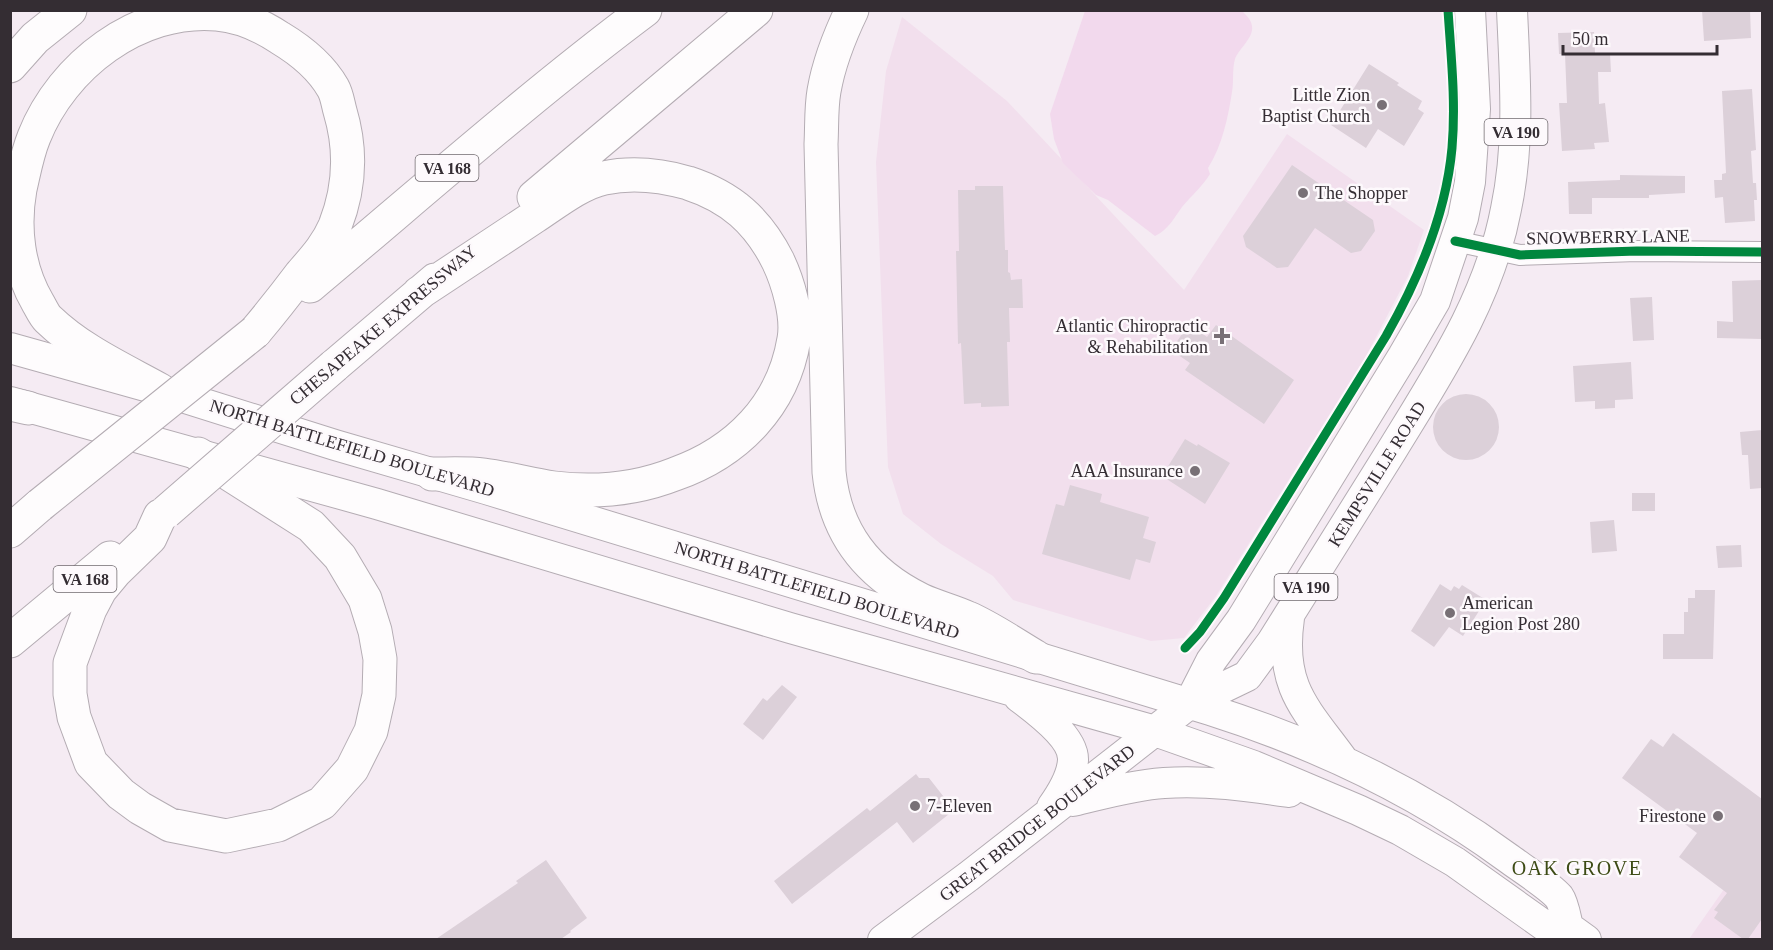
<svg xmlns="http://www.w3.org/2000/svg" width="1773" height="950" font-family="Georgia,serif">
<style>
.built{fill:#f2dfed}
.green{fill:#f2d9ed}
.building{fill:#dcd0d9}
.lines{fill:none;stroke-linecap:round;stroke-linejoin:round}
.minor-casing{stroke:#b4acb3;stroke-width:22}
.primary-casing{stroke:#b4acb3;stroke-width:32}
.motorway-casing{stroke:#b4acb3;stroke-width:35}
.minor{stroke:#fefcfd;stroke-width:20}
.primary{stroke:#fefcfd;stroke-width:30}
.motorway{stroke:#fefcfd;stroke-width:33}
.motorway-bridge-casing{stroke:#b4acb3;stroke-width:35;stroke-linecap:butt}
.motorway-bridge{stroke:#fefcfd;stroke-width:33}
.cycleway-casing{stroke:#fdf9fc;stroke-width:13}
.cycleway{stroke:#00873e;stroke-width:9}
.poi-dot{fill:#787076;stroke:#fdf9fc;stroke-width:2}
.labels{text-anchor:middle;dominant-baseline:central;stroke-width:5;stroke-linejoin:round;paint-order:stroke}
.shield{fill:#fdf9fc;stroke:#706a6f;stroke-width:1.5}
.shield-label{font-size:16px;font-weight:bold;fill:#342d33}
.poi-label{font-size:18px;fill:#342d33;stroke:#fdf9fc;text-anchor:end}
.street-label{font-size:18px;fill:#342d33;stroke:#fdf9fc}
.neighbourhood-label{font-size:20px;letter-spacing:1.5px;fill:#3d4b15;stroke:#fdf9fc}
</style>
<rect width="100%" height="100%" fill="#f5ebf3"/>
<path class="built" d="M902 17 1007 101 1184 290 1287 134 1424 230 1408 276 1365 358 1216 596 1184 638 1151 641 1013 600 993 576 941 544 903 514 888 467 876 162 886 71Z
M1762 835V939H1689Z"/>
<path class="green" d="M1241 10C1246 15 1251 19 1252 26 1254 38 1239 48 1235 59 1232 69 1234 82 1232 92 1228 118 1222 146 1208 168L1210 174C1202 187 1191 196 1182 207 1174 218 1168 230 1155 236L1108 200 1096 195 1063 163 1054 139 1050 114 1085 11Z"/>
<path class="building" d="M1702 10H1750L1751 38 1704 41Z
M1594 32 1595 53H1598V55L1610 54 1611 72H1598L1599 104 1605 103 1609 142 1594 143 1595 149 1562 151 1559 103H1567L1565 54H1559L1558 33Z
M1369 64 1399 83 1397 85 1422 101 1418 109 1424 113 1404 146 1378 129 1366 148 1331 125Z
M1752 89 1756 150 1751 151 1753 183H1756L1757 200H1754L1755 221 1725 223 1723 197 1715 198 1714 180H1722V174L1726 173 1722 91Z
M1292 165 1373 220 1375 231 1361 251 1351 253 1315 228 1288 267 1277 268 1246 247 1243 236Z
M1620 175 1685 176V193L1649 195V198H1592V214H1569L1568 182 1620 180Z
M975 186H1003L1005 250H1008V272L1010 273 1011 280 1022 279 1023 308H1009L1010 342H1007L1009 406 981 407V403L964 404 961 343 958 344 956 251H959L958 190H975Z
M1762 280V339L1717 338V321L1733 322 1732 281Z
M1652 297 1654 340 1633 341 1630 298Z
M1189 324 1207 337 1216 325 1294 380 1264 424 1185 370 1190 363 1171 350Z
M1631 362 1633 399 1615 400V408L1595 409V401L1575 402 1573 366Z
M1433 427a33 33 0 1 1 66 0a33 33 0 1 1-66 0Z
M1762 430V488L1750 489 1748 455H1742L1740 432Z
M1185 439 1197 446 1198 444 1230 463 1205 504 1162 476Z
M1070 485 1102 494 1100 502 1149 517 1143 538 1156 542 1150 563 1136 559 1130 580 1042 554 1056 504 1064 506Z
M1632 493H1655V511H1632Z
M1614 520 1617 551 1592 553 1590 522Z
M1741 545 1742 567 1718 568 1716 546Z
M1440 584 1451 591 1454 586 1459 589 1462 585 1486 600 1463 636 1449 627 1434 647 1411 631Z
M1695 590H1715L1713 659H1663V634H1684V612H1688V598H1695Z
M782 685 797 697 763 740 743 724 763 698 767 701Z
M1673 733 1762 799V919L1748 939H1743L1714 918 1718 912 1714 910 1727 893 1679 857 1697 833 1622 778 1651 739 1663 747Z
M916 774 919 778H929L947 801 946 810 949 814 913 843 897 822 792 904 774 881 867 808 870 811Z
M546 860 587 918 570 931 571 932 561 939H436L518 883 516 881Z"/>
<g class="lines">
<defs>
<path id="minor" d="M1455 241 1520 255 1637 251 1762 252"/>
<path id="primary" d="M10 348 160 390 335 445 486 489 1210 710C1317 744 1417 791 1508 858 1520 867 1550 886 1559 897 1564 904 1566 919 1568 927
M10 402 377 504 790 628 1155 731 1254 766 1358 810 1400 830 1455 862 1545 926 1568 927 1586 940
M1289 618C1279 687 1305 708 1343 760
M1019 697C1035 709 1074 737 1073 760 1072 777 1062 793 1052 807
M1189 704 1211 661 1241 620 1403 356 1435 301 1463 218 1470 182 1475 109 1470 10
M1073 801C1103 794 1133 785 1164 783 1206 780 1248 786 1289 792
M883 940 969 876 1189 704 1247 676 1272 642C1312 578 1352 514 1392 450 1439 373 1489 299 1506 209 1520 143 1515 78 1512 10"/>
<path id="motorway" d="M852 10C839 37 829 62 824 91 821 108 822 126 821 144L829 472C835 532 866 573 921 600 936 607 953 611 968 618 991 628 1014 644 1036 657
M10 66 35 38 70 10
M534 197 756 10
M310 286C421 193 529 97 645 10
M419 293C457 268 496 242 534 217 554 204 580 183 604 178 632 172 660 175 688 183 731 197 758 221 778 261 788 282 798 316 794 339 783 406 737 452 675 474 637 489 595 493 554 488 531 485 508 478 484 475 467 473 449 474 432 474
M334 366 435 280
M160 390C122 369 80 350 48 319 44 315 41 308 38 303 18 269 13 228 20 189 24 172 27 154 34 137 62 66 138 7 217 14 239 16 262 26 280 38 300 50 321 67 333 88 337 95 338 104 340 111 352 151 350 188 335 226 327 245 314 259 301 274 286 294 271 313 255 332
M10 404 28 408
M160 516 150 538 115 572 100 590 90 609 70 663V694L74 717 91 763 121 794 140 808 170 825 226 836 278 825 322 803 352 769 371 731 379 695 380 659 375 631 365 599 340 557 311 526 198 454
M10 531 40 505
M10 641 110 558"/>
</defs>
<use href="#minor" class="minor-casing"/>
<use href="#primary" class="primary-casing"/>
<use href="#motorway" class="motorway-casing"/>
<use href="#minor" class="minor"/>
<use href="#primary" class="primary"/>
<use href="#motorway" class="motorway"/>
<defs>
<path id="motorway-bridge" d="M40 505 255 332
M166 512 334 366"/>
</defs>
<use href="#motorway-bridge" class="motorway-bridge-casing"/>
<use href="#motorway-bridge" class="motorway-bridge"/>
<defs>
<path id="cycleway" d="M1455 241 1520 255 1637 251 1762 252
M1185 648 1200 632 1224 598 1386 336C1419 278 1446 215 1452 148 1456 102 1451 56 1448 10"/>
</defs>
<use href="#cycleway" class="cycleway-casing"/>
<use href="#cycleway" class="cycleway"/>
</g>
<g class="poi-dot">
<circle cx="1382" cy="105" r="6"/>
<circle cx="1303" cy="193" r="6"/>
<path d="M1219 327h6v6h6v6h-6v6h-6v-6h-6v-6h6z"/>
<circle cx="1195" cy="471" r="6"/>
<circle cx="1450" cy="613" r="6"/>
<circle cx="915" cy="806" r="6"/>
<circle cx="1718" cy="816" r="6"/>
</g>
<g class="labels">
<g class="shield">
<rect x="1484.5" y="119" width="63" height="26" rx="4.5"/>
<rect x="415.5" y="155" width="63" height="26" rx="4.5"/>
<rect x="53.5" y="566" width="63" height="26" rx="4.5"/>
<rect x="1274.5" y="574" width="63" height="26" rx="4.5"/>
</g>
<g class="shield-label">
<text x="1516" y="132">VA 190</text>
<text x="447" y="168">VA 168</text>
<text x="85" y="579">VA 168</text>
<text x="1306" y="587">VA 190</text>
</g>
<g class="poi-label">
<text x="1370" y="95">Little Zion<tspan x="1370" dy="21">Baptist Church</tspan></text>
<text x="1315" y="193" text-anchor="start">The Shopper</text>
<text x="1208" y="326">Atlantic Chiropractic<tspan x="1208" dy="21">&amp; Rehabilitation</tspan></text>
<text x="1183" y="471">AAA Insurance</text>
<text x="1462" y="603" text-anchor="start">American<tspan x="1462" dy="21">Legion Post 280</tspan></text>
<text x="927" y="806" text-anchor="start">7-Eleven</text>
<text x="1706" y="816">Firestone</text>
</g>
<g class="street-label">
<text transform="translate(1608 237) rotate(-1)">SNOWBERRY LANE</text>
<text transform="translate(383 325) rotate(-40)">CHESAPEAKE EXPRESSWAY</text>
<text transform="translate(352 448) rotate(17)">NORTH BATTLEFIELD BOULEVARD</text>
<text transform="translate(1377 474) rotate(-58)">KEMPSVILLE ROAD</text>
<text transform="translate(817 590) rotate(17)">NORTH BATTLEFIELD BOULEVARD</text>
<text transform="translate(1037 823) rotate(-38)">GREAT BRIDGE BOULEVARD</text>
</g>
<g class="neighbourhood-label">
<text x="1577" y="868">OAK GROVE</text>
</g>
</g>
<rect width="1773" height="950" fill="none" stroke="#342d33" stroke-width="24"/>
<path d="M1563 45v9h154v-9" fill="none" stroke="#342d33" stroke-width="3"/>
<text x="1572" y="45" font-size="18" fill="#342d33" stroke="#fdf9fc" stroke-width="4.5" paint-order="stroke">50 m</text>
</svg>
